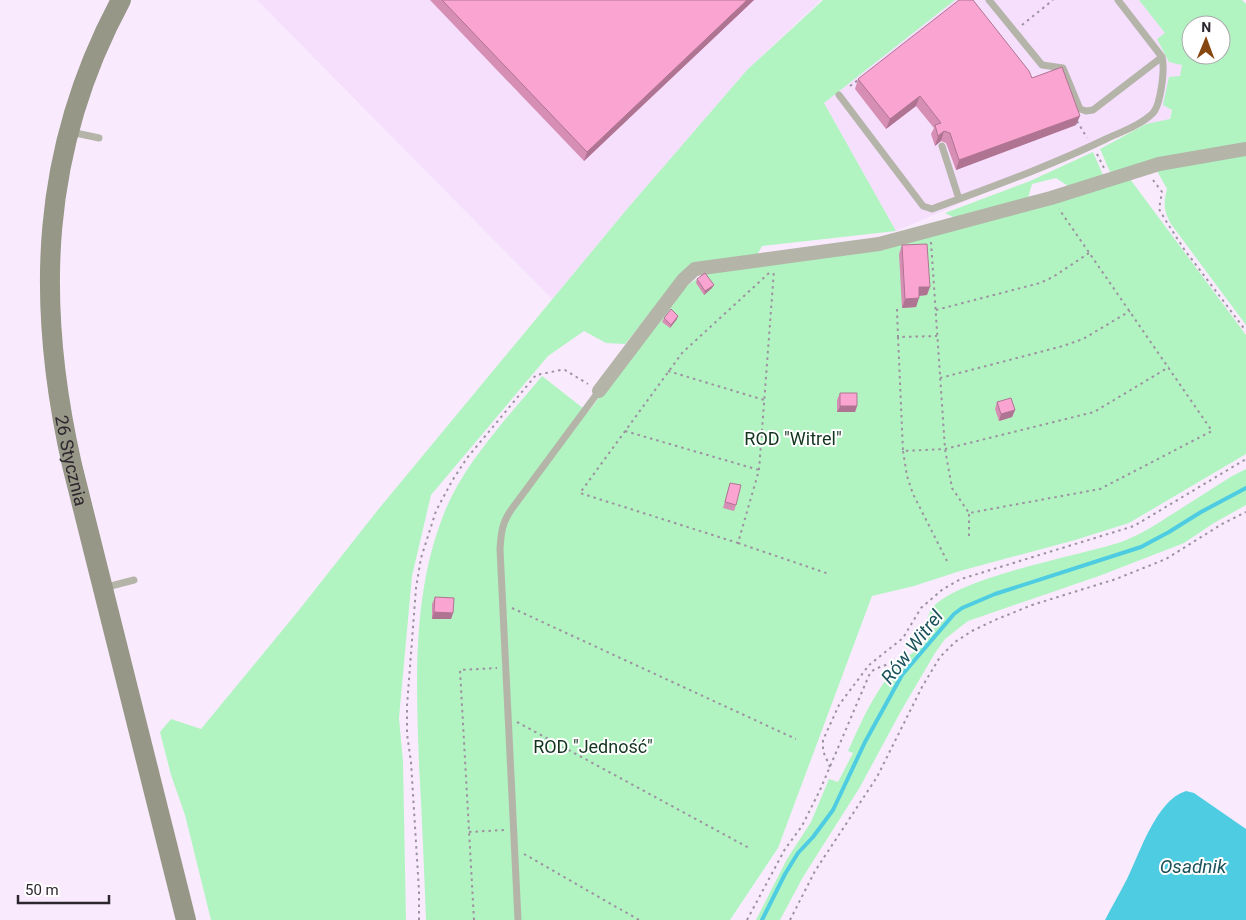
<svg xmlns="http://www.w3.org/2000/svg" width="1246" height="920" font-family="Roboto,sans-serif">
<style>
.built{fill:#f5dffd}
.green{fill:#b1f4c1;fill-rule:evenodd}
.water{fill:#4ecce2}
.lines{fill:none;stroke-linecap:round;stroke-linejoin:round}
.stream{stroke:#4ecce2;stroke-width:4}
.path{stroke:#9d92a0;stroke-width:2;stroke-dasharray:2.5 4;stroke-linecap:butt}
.lane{stroke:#b4b4a9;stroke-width:7}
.street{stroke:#b4b4a9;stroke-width:14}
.secondary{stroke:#969786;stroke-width:20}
.wall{fill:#d78eb4}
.shaded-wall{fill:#af7492}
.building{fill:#faa5d1;stroke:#af7492}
.labels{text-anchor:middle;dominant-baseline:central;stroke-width:4;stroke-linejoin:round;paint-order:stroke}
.park-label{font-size:18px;fill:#13341d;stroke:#fff}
.street-label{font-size:18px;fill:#2d262f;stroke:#fff}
.water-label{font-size:19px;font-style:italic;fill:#1c525b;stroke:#fff}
</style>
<rect width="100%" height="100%" fill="#f9ebfd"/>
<path class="built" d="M257 0H821L747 70 627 209 552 299Z
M955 0H1139L1173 43 1182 65 1169 120 1146 124 896 231 824 103Z"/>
<path class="green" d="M823 0H955L824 103 896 231 762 246 757 255 690 264 625 344 606 343 584 331 548 356 431 495 412 576 399 718 403 762 406 920H211L185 815 171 775 160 732 171 719 201 729 299 610 377 511 627 209 747 70Z
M1139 0H1242L1246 4V145L1110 172 1100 149 1146 124 1170 119 1172 110 1163 105 1169 77 1180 76 1182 65 1169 62 1157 39 1165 33ZM1191 25H1221V55H1191Z
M1093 152 1103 175 1068 186 1056 178 1032 184 1028 198 955 218 945 213 1030 181Z
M1246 153V325L1171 224C1164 212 1163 204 1167 189L1156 169Z
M1130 179 1246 335V454L1129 523 1075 540 960 571 914 586 872 596 778 848 730 920H426C424 868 422 817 419 765 416 679 412 592 445 511 465 462 509 416 542 376L588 412 668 308 684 288 709 270 864 251Z
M1246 469V505L1214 523 1184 543 1099 576 968 621 945 639 935 653 901 711 860 787 803 877 780 920H756L787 859 811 822 829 779 838 782 853 753 848 751C866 712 884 668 923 646 924 635 925 622 930 612 946 579 1083 555 1121 542 1140 535 1157 524 1174 513 1193 501 1213 488 1232 476Z"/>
<path class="water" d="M1186 791 1194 793 1246 829V920H1105C1112 906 1120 893 1127 879 1140 853 1156 800 1186 791Z"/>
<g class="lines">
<path class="stream" d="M762 920 785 874 798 853 813 837 833 810 865 742 902 675 954 614 962 608 995 594 1141 547 1169 532 1201 512 1246 488"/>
<path class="path" d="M1022 25 1053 0
M850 86 858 80
M1077 121 1087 138
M1097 154 1104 168
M1153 180 1162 192 1159 209 1166 221 1184 249 1246 331
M931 242 945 449 952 488 969 513 1100 489 1212 431 1059 209
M769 273 682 353 580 493 738 543 759 470 774 270
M897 309 898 337 937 336
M936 310 1040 283 1053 277 1089 253
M898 337 903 451 945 449 1094 412 1169 367
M668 371 764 400
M940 378 1063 346 1083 339 1130 311
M625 431 759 470
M903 451 907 476 913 494 947 561
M969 536V513
M738 543 829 574
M512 608 796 739
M517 722 751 849
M830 767 823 751V740L839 705 869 665 903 638 921 608 943 589 961 579 1134 526 1246 459
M469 832 504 830
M524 854 639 920
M419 920V891L411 762 407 734V706L416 588 421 558 436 511 452 481 467 458 536 375 561 370H565L588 384
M474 920 460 670 497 668
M747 920 785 849 802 826 820 790 870 673C878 665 888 667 895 659
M790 920 815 871 877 777 922 687 940 657 955 642 972 631 995 620 1032 605 1116 579 1166 559 1222 524 1246 512"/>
<path class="lane" d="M989 0 1042 65 1063 68 1080 109 1086 111 1093 110 1162 57 1118 0
M839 95 923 206 932 209C991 187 1050 166 1106 139 1121 132 1141 125 1153 113 1161 104 1165 68 1162 57
M71 132 99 138
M942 146 959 199
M103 588 134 580
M518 920 500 549C501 533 502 523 511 510L599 391"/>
<path class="street" d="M599 391 683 280 695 269 879 244 1051 198 1159 164 1246 149"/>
<path class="secondary" id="s1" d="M121 0C40 150 35 302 72 465L186 920"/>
</g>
<path class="wall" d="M430 0H754L584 161Z
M1032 78 1076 125 956 170 946 143 941 141 935 146 931 134 934 128 916 106 886 129 855 89 858 79Z
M902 245 927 295 919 296 916 307 902 308 899 254Z
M697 279 712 288 704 295 696 283Z
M664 318 677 319 670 328 662 322Z
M840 393 857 406 855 412H837V400Z
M997 402 1015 410 1012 417 999 421 995 409Z
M730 483 736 505 734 511 723 508Z
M435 597 453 613 451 619H432V604Z"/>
<path class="shaded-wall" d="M747 0H754L584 161 587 152Z
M920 96 916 106 886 129 890 119Z
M1080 116 1076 125 956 170 959 160Z
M944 131 941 141 935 146 938 136Z
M714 285 712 288 704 295 705 291Z
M919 287H930L927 295 915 296Z
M919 298 916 307 902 308 905 299Z
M678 316 677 319 670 328 671 325Z
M840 406H857L855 412H837Z
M1015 410 1012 417 999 421 1001 414Z
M434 612 453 613 451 619H432Z"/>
<path class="building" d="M442 0H747L587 152Z
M959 0H973L1029 71 1032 78 1062 67 1080 116 959 160 950 133 944 131 938 136 935 125 941 123 920 96 890 119 858 79Z
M927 244 930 287H919V298L905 299 902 245Z
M705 273 714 285 705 291 697 279Z
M671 309 678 316 671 325 664 318Z
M840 393H857V406H840Z
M1011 398 1015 410 1001 414 997 402Z
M730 483 741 485 736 505 725 502Z
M435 597 454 598 453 613 434 612Z"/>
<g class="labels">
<g class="park-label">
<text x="793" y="438">ROD "Witrel"</text>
<text x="593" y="746">ROD "Jedność"</text>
</g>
<g class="street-label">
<text stroke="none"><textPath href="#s1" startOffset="474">26 Stycznia</textPath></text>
</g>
<g class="water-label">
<text transform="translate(912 647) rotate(-52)">Rów Witrel</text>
<text x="1193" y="866">Osadnik</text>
</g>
</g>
<g transform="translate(1206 40) rotate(1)"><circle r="24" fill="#ffffff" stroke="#aba8ac"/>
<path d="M0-4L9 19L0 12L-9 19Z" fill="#86460f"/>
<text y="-8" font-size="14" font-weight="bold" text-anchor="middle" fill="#2d262f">N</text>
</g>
<path d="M18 895v8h91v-8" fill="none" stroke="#2d262f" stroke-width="2.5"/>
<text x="25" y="895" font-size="15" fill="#2d262f" stroke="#ffffff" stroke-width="4" paint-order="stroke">50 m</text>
</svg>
